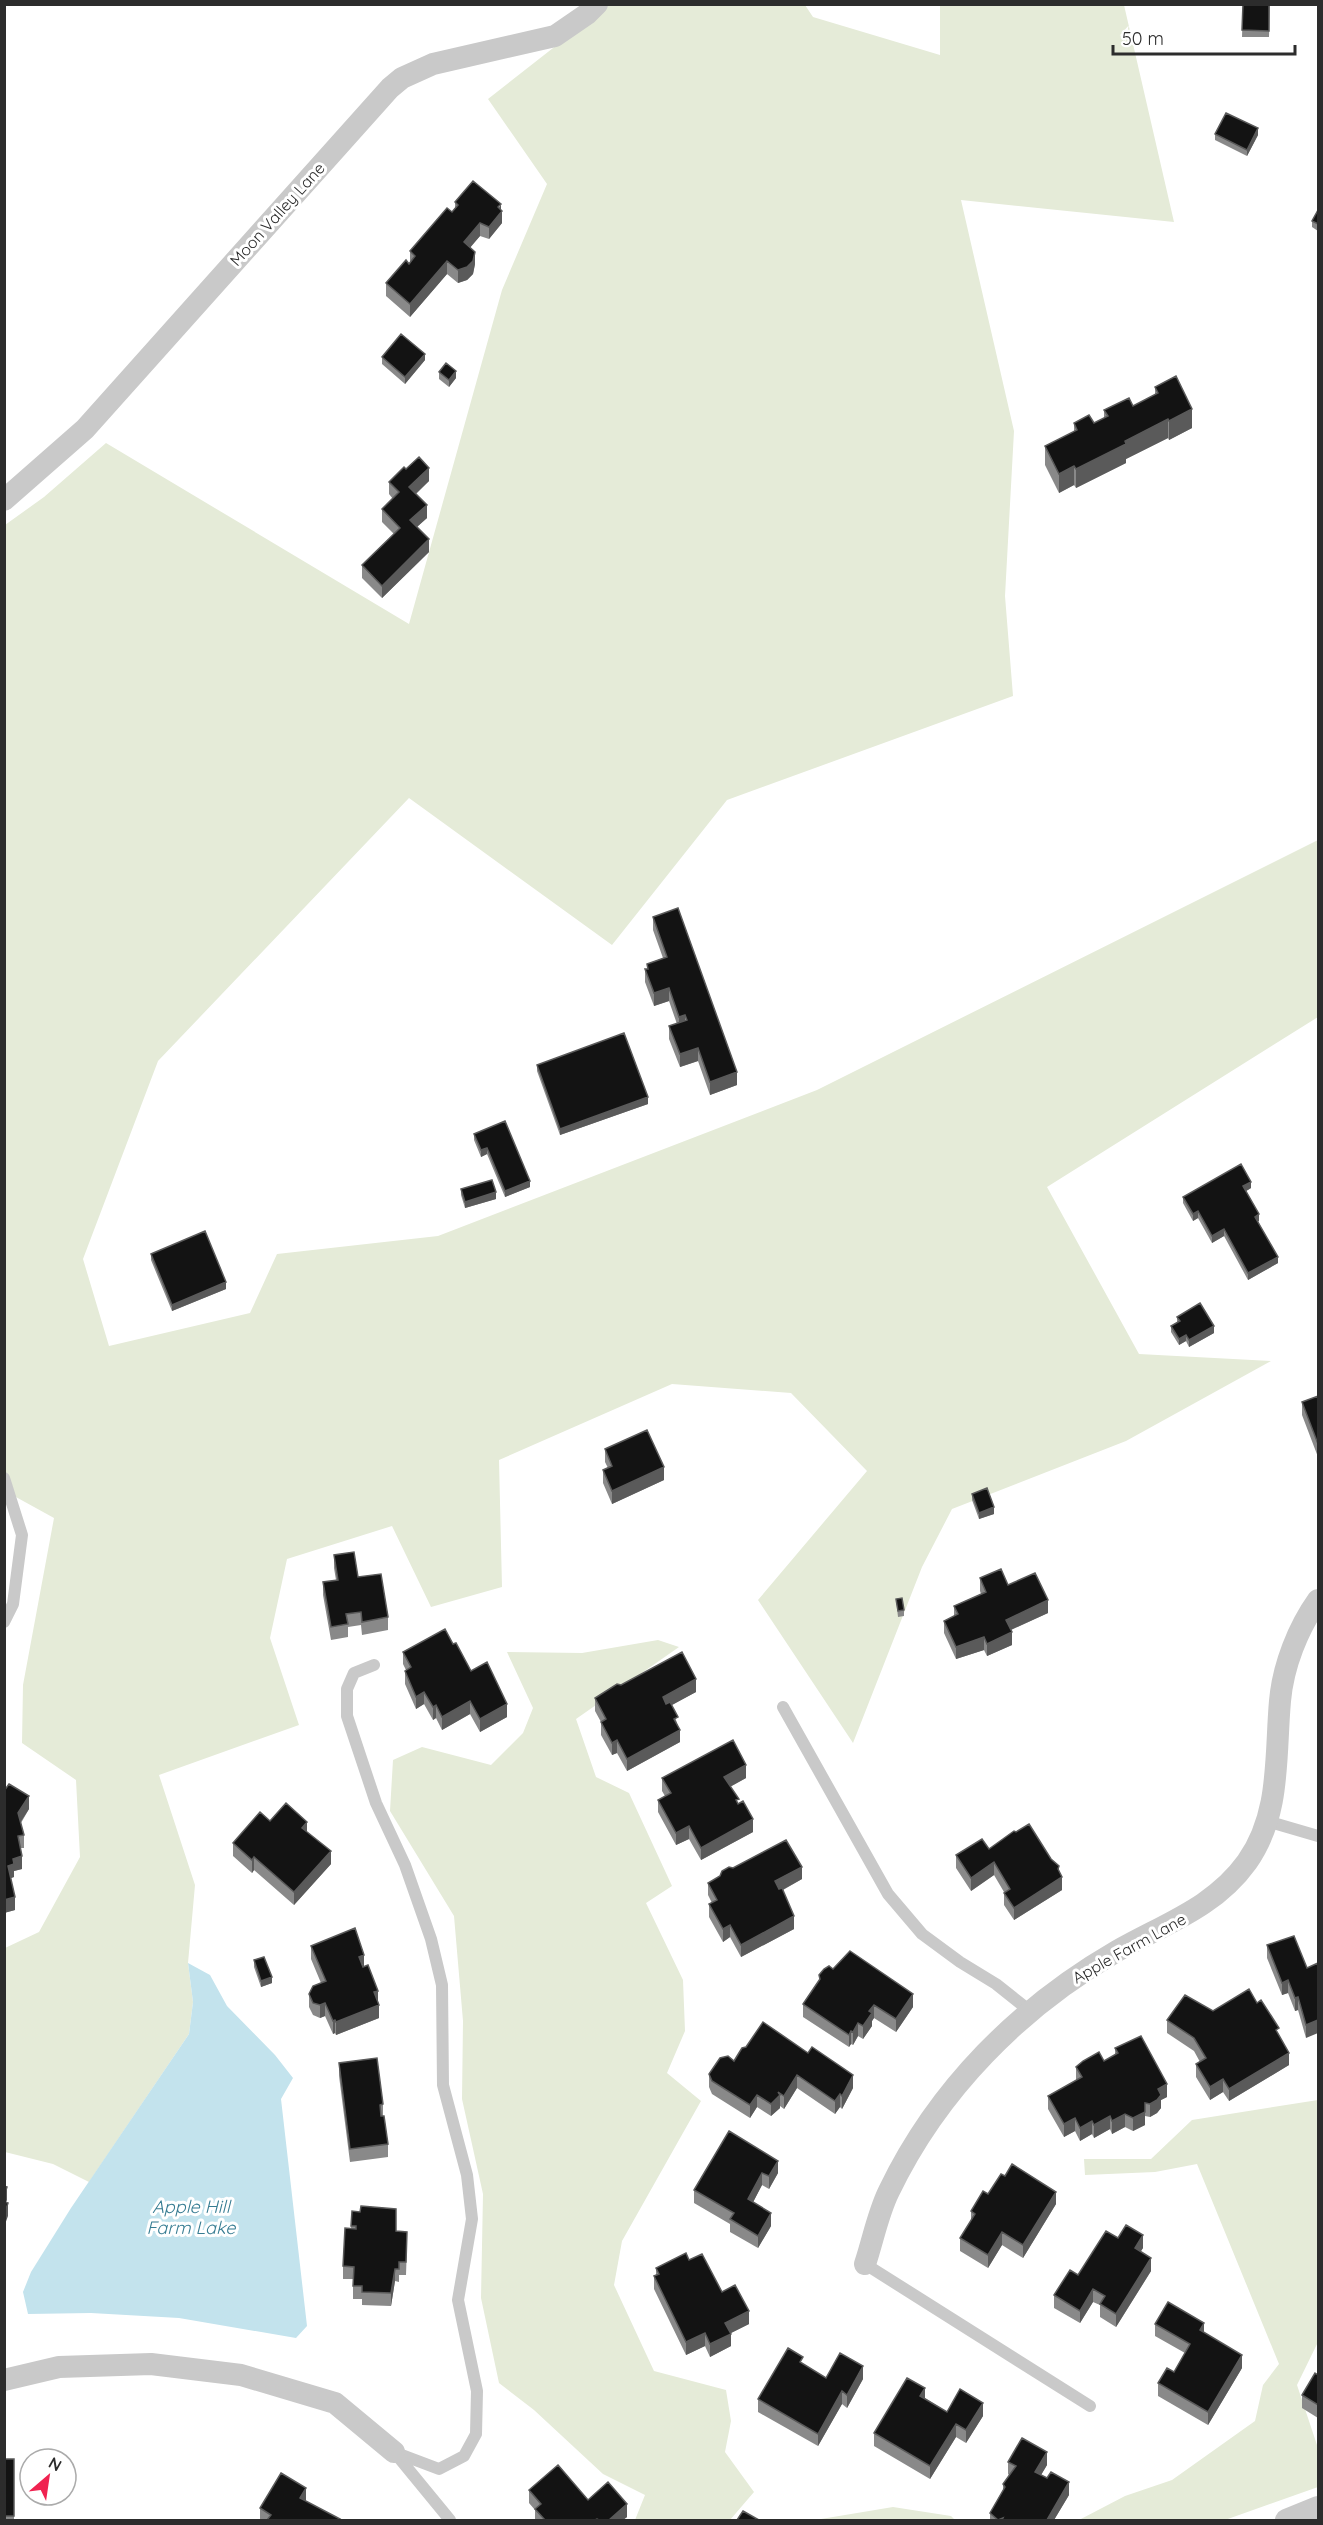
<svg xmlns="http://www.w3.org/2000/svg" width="1323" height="2525" font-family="Quicksand,sans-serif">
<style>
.green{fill:#e5ebd8}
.water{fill:#c3e3ed}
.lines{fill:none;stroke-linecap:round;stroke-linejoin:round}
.lane{stroke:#c9c9c9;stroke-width:12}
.street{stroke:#c9c9c9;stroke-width:22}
.wall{fill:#898989}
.shaded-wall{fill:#5a5a5a}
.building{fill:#131313;stroke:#5a5a5a;stroke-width:1.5}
.labels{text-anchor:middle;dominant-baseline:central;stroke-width:6;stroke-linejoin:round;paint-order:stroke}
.street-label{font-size:16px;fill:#2c2c2c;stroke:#fff}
.water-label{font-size:18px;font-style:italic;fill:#367c92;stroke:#fff}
</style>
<rect width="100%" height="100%" fill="#fff"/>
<path class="green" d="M608 5H805L813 17 940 55V5H1124L1174 222 961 200 1014 431 1005 596 1013 696 727 800 612 945 409 798 158 1061 83 1259 109 1346 250 1313 277 1254 438 1236 817 1090 1318 840V1017L1047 1187 1139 1354 1271 1361 1126 1441 952 1509 922 1567 853 1743 758 1600 867 1471 791 1393 672 1384 499 1460 502 1587 431 1607 392 1526 287 1559 270 1638 299 1725 159 1775 195 1885 188 1963 193 2002 189 2034 89 2182 53 2164 5 2152V1948L39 1932 80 1857 76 1780 22 1743 23 1685 54 1518 5 1491V525L44 497 106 443 409 624 502 290 547 184 488 99Z
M658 1640 679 1647 576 1719 596 1777 629 1793 672 1886 646 1903 683 1980 685 2031 667 2073 701 2101 622 2241 614 2285 654 2371 726 2390 731 2421 725 2452 754 2492 730 2520H635L645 2495 603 2474 534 2410 499 2383 481 2298 483 2194 462 2099 463 2021 454 1916 390 1811 393 1760 422 1747 491 1765 523 1733 533 1708 507 1652 582 1653Z
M1318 2100V2342L1297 2385 1318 2448V2487L1225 2520H1079L1125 2496 1172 2480 1255 2421 1263 2385 1279 2364 1197 2164 1155 2172 1085 2175 1084 2159H1151L1192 2120Z
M893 2507 951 2516 955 2520H815Z"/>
<path class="water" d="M188 1963 210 1975 227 2006 275 2055 293 2078 281 2099 307 2326 296 2338 179 2318 91 2313 28 2314 23 2292 31 2272 71 2208 189 2034 193 2002Z"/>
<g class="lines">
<path class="lane" d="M4 1478 22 1535 13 1604 4 1622
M374 1665 354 1673 347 1689V1716L376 1803 405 1865 431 1939 442 1985 443 2085 467 2175 472 2219 458 2300 477 2391 476 2434 464 2456 439 2469 394 2452
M783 1707 888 1894 922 1934 960 1962 996 1984 1030 2011
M1267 1821 1318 1836
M865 2264 1090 2406
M395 2453 450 2520"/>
<path class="street" d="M4 500 85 429 390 88 402 78 433 64 555 36 587 14 597 4
M865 2264C873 2240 878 2213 889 2191 938 2089 1020 2007 1117 1951 1164 1924 1214 1908 1247 1862 1281 1814 1275 1757 1280 1701 1283 1666 1298 1628 1318 1600
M4 2380 59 2367 151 2364 241 2375 335 2403 394 2452
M1286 2520 1318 2507"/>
</g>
<path class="wall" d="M1243 4H1270L1269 37H1242Z
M1215 134 1258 135 1247 156 1215 140Z
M455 202 501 209 502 223 489 239 480 236 470 247 475 264 473 274 467 280 458 283 447 274 410 317 386 296V283L409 264 410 262V251L452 212 455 208Z
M1318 210V231L1312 227V221Z
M382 357 425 360 405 384 382 364Z
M439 372 456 378 449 387 439 379Z
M1155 387 1192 428 1169 440 1168 438 1126 459V463L1076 488 1074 485 1059 493 1045 465V446L1074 432V423H1094L1104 418V410L1133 406 1155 395Z
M406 469 429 481 416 494 427 518 417 527 429 552 382 598 362 578V565L394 534 382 522V509L393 499 389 494V482Z
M653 917 737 1085 710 1095 698 1061 680 1067 669 1039V1026L677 1024 669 1001 654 1006 645 982V969H647V964L663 958 653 930Z
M537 1065 648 1104 560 1135 537 1071Z
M474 1134 530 1187 505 1197 487 1154 481 1157 474 1140Z
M1251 1188 1246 1191 1259 1221H1258L1278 1263 1248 1280 1224 1236 1212 1243 1198 1218 1193 1221 1183 1203V1197Z
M461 1189 496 1199 465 1208 461 1195Z
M151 1254 226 1289 172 1311 151 1260Z
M1177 1317 1214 1333 1189 1347 1186 1341 1179 1345 1171 1332V1326L1177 1322Z
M1318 1396V1457L1302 1415V1402Z
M605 1449 664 1480 612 1504 603 1483V1470L608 1468 605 1462Z
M972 1494 994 1514 979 1519 972 1500Z
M334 1555 358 1577 388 1617V1630L362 1635 361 1625 348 1627V1637L331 1640 323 1595V1582L336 1580 334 1568Z
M980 1578 1008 1585 1048 1613 1011 1630 1012 1645 987 1656 984 1650 956 1659 944 1633V1621L954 1616V1606L981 1594 980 1591Z
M896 1599 904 1610V1616L898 1617Z
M453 1644 471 1671 507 1717 480 1732 470 1714 442 1730 436 1718 433 1720 424 1704 416 1709 405 1684V1671L406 1670 403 1664V1652Z
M621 1685 696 1692 671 1705 678 1726 680 1742 627 1771 617 1753 612 1755 601 1735V1722L595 1711V1698Z
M662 1778H746L730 1787 753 1832 701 1860 689 1839 676 1845 658 1812V1800L665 1796 662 1791Z
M4 1791 29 1809 21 1823 24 1835V1848H20L22 1869 14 1871V1877L11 1878 15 1910 4 1913Z
M270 1821 307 1832 331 1864 294 1905 254 1870 252 1873 233 1856V1843Z
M989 1849 1059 1871 1062 1890 1014 1920 1004 1905V1892L994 1875 971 1891 956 1868V1855Z
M802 1879 783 1890 794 1929 741 1957 730 1937 723 1942 709 1917V1904L712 1903 708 1895V1883Z
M1267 1945 1307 1968 1306 2038 1298 2010 1295 2011 1288 1993 1282 1995 1267 1958Z
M311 1946 364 1967 378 2002 379 2018 336 2035 335 2033 333 2034 325 2016 320 2018 313 2015 309 2007V1994L321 1983 311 1959Z
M254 1960 272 1983 261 1987 254 1967Z
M833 1969 913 2007 896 2032 874 2018 872 2021V2026L863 2039 858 2036 853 2045 851 2044 849 2047 803 2017V2004L819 1980V1975Z
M1257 2003 1279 2035 1289 2065 1229 2101 1223 2092 1210 2100 1196 2077V2064L1200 2062 1194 2051 1167 2033V2020L1213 2011Z
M1115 2048 1167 2097 1161 2100V2108L1157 2113 1150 2117 1145 2116V2125L1133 2131 1125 2127 1112 2134 1110 2129 1094 2138 1092 2134 1080 2141 1075 2131 1064 2137 1048 2109V2096L1076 2080V2067L1104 2061 1115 2055Z
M734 2061 853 2088 842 2109 840 2107 835 2114 797 2088 784 2109 780 2106V2108L771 2116 757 2107 750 2118 712 2094 709 2087V2074Z
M339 2063 383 2104V2116L388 2144V2157L350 2162 339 2076Z
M729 2131 778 2173 769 2189 762 2185 753 2202 771 2226 758 2248 730 2232V2224L694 2203V2190Z
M988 2194 1056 2204 1023 2258 1002 2245 988 2268 960 2251V2238L971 2221V2211Z
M352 2211 396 2231 407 2245 406 2275H399V2282L395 2281 391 2306 362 2305V2299H353V2279H343V2266L351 2229Z
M1118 2238 1143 2248 1140 2251 1151 2271 1116 2327 1100 2317V2305L1093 2302 1080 2323 1054 2308V2295L1078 2275Z
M689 2260 722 2292 749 2324 731 2333V2346L710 2357 705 2346 686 2355 654 2289V2276L656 2275V2268Z
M1155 2324 1204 2333 1242 2368 1208 2425 1158 2396V2383L1174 2372 1185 2353 1155 2336Z
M803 2364 826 2378 863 2379 847 2408 842 2404 818 2446 758 2412V2399Z
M1318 2375V2418L1302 2408V2395Z
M925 2398 947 2412 983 2416 966 2443 956 2437 930 2479 874 2446V2433Z
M4 2459H14V2520H4Z
M1008 2462 1047 2465 1041 2475 1069 2495 1054 2520H990V2513L1003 2490V2484L1009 2475 1008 2474Z
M529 2490 588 2500 627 2517 623 2520H535V2510L529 2503Z
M306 2501 340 2520H260V2508Z"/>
<path class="shaded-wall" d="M1258 128V135L1247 156V150Z
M501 204V213L502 211V223L489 239V227Z
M480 223V236L464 255V242Z
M475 252V264L473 274 467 280 458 283V270Z
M447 261V274L410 317V304Z
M425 354V360L405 384V377Z
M456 371V378L449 387V380Z
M1192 409V428L1169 440V421Z
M1168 419V438L1126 459V463L1076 488V469L1125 441Z
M1074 466V485L1059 493V474Z
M429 468V481L409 500V487Z
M427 505V518L410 533V520Z
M429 539V552L382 598V586Z
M669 988V1001L654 1006V993Z
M685 1015V1028L679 1030V1017Z
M698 1048V1061L680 1067V1054Z
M737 1072V1085L710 1095V1082Z
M648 1097V1104L560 1135V1129Z
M487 1148V1154L481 1157V1150Z
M530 1181V1187L505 1197V1191Z
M1251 1182V1188L1243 1193V1186Z
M496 1192V1199L465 1208V1202Z
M1198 1211V1218L1193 1221V1214Z
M1259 1214V1221L1255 1223V1217Z
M1224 1229V1236L1212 1243V1236Z
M1278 1257V1263L1248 1280V1273Z
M226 1282V1289L172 1311V1305Z
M1214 1326V1333L1189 1347V1340Z
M1186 1335V1341L1179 1345V1339Z
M664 1467V1480L612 1504V1491Z
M994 1507V1514L979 1519V1513Z
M1048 1600V1613L1006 1632V1620Z
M1012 1632V1645L987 1656V1644Z
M984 1637V1650L956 1659V1647Z
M696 1679V1692L663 1710V1697Z
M424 1692V1704L416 1709V1697Z
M470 1701V1714L442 1730V1717Z
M507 1704V1717L480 1732V1719Z
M436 1705V1718L433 1720V1707Z
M680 1730V1742L627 1771V1759Z
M617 1740V1753L612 1755V1743Z
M746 1765V1778L724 1790V1777Z
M29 1796V1809L18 1826V1813Z
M753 1819V1832L701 1860V1848Z
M307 1822V1835L302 1828Z
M689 1826V1839L676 1845V1833Z
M331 1851V1864L294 1905V1892Z
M22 1856V1869L14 1871V1877L8 1879V1866L13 1859Z
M254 1857V1870L252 1873V1860Z
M994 1862V1875L971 1891V1878Z
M1059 1866V1879L1062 1877V1890L1014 1920V1908L1058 1869Z
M802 1867V1879L775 1894V1881Z
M15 1897V1910L4 1913V1900Z
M794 1916V1929L741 1957V1945Z
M730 1925V1937L723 1942V1929Z
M364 1955V1968L359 1957Z
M272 1977V1983L261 1987V1981Z
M1288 1980V1993L1282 1995V1983Z
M378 1991V2004L374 1992Z
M913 1994V2007L896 2032V2019Z
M1298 1997V2010L1295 2011V1998Z
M325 2003V2016L320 2018V2005Z
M379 2005V2018L336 2035V2022Z
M874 2005V2018L872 2021V2026L863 2039V2026L869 2011Z
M335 2020V2033L333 2034V2021Z
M1318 2020V2033L1306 2038V2025Z
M858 2023V2036L853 2045V2032Z
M851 2031V2044L849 2047V2035Z
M1289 2053V2065L1229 2101V2089Z
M797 2075V2088L784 2109V2096Z
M853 2075V2088L842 2109V2096Z
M1223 2079V2092L1210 2100V2087Z
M1167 2084V2097L1161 2100V2108L1157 2113 1150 2117V2104L1158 2089Z
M840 2094V2107L835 2114V2101Z
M757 2095V2107L750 2118V2105Z
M780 2095V2108L771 2116V2104Z
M1145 2112V2125L1133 2131V2118Z
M1125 2114V2127L1112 2134V2121Z
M1110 2116V2129L1094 2138V2125Z
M1075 2118V2131L1064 2137V2124Z
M1092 2121V2134L1080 2141V2128Z
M778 2161V2173L769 2189V2176Z
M762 2173V2185L748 2212V2199Z
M7 2187V2200L4 2209V2196Z
M1056 2192V2204L1023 2258V2245Z
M8 2203V2216L4 2227V2215Z
M771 2213V2226L758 2248V2236Z
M1002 2232V2245L988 2268V2255Z
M1143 2235V2248L1135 2261V2248Z
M1151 2258V2271L1116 2327V2314Z
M395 2269V2281L391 2306V2293Z
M1093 2289V2302L1080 2323V2311Z
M749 2311V2324L725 2336V2323Z
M1204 2323V2335L1200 2330Z
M705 2333V2346L686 2355V2342Z
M731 2334V2346L710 2357V2344Z
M1242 2355V2368L1208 2425V2412Z
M863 2366V2379L847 2408V2395Z
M925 2388V2401L920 2396Z
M842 2391V2404L818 2446V2434Z
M983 2403V2416L966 2443V2430Z
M956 2424V2437L930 2479V2466Z
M1047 2452V2465L1035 2485V2472Z
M1069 2482V2495L1054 2520H1047Z
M306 2488V2501L300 2498Z
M627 2504V2517L623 2520H609Z"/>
<path class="building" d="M1243 4H1269V31L1242 30Z
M1226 113 1258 128 1247 150 1215 134Z
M473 181 501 204 498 207 502 211 489 227 480 223 464 242 475 252 473 261 467 267 458 270 447 261 410 304 386 283 406 260 409 264 415 256 410 251 447 208 452 212 458 205 455 202Z
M1318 210V224L1312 221Z
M401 334 425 354 405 377 382 357Z
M446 363 456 371 449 380 439 372Z
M1176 376 1192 409 1169 421 1168 419 1125 441 1126 444 1076 469 1074 466 1059 474 1045 446 1077 430 1074 423 1089 415 1094 423 1108 416 1104 410 1129 398 1133 406 1158 393 1155 387Z
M419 457 429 468 409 487 427 505 410 520 429 539 382 586 362 565 400 528 382 509 399 492 389 482 404 467 406 469Z
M678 908 737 1072 710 1082 698 1048 680 1054 669 1026 687 1020 685 1015 679 1017 669 988 654 993 645 969H648L647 964 667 957 653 917Z
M624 1033 648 1097 560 1129 537 1065Z
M505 1121 530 1181 505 1191 487 1148 481 1150 474 1134Z
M1241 1164 1251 1182 1243 1186 1259 1214 1255 1217 1278 1257 1248 1273 1224 1229 1212 1236 1198 1211 1193 1214 1183 1197Z
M492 1180 496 1192 465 1202 461 1189Z
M205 1231 226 1282 172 1305 151 1254Z
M1200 1303 1214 1326 1189 1340 1186 1335 1179 1339 1171 1326 1180 1321 1177 1317Z
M1318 1396V1444L1302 1402Z
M647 1430 664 1467 612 1491 603 1470 612 1466 605 1449Z
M987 1488 994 1507 979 1513 972 1494Z
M354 1552 358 1577 381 1574 388 1617 362 1622 361 1612 346 1614 348 1624 331 1627 323 1582 338 1580 334 1555Z
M1001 1569 1008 1585 1035 1573 1048 1600 1006 1620 1012 1632 987 1644 984 1637 956 1647 944 1621 958 1614 954 1606 986 1592 980 1578Z
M902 1598 904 1610 898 1611 896 1599Z
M445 1629 453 1644 456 1643 471 1671 487 1662 507 1704 480 1719 470 1701 442 1717 436 1705 433 1707 424 1692 416 1697 405 1671 411 1667 403 1652Z
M682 1652 696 1679 663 1697 666 1704 670 1702 678 1717 674 1719 680 1730 627 1759 617 1740 612 1743 601 1722 606 1719 595 1698 617 1684 621 1685Z
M733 1740 746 1765 724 1777 739 1799 736 1800 738 1804 743 1801 753 1819 701 1848 689 1826 676 1833 658 1800 671 1793 662 1778Z
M9 1784 29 1796 18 1813 24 1835 18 1836 22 1856 13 1859 14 1864 8 1866 15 1897 4 1900V1791Z
M286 1803 307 1822 302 1828 331 1851 294 1892 254 1857 252 1860 233 1843 260 1812 270 1821Z
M1029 1824 1051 1859 1059 1866 1058 1869 1062 1877 1014 1908 1004 1893 1010 1889 994 1862 971 1878 956 1855 982 1839 989 1849 1014 1831 1016 1832Z
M786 1840 802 1867 775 1881 779 1889 782 1888 794 1916 741 1945 730 1925 723 1929 709 1904 717 1900 708 1883 720 1876 722 1871 729 1867 733 1868Z
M355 1928 364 1955 359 1957 363 1967 368 1965 378 1991 374 1992 379 2005 336 2022 335 2020 333 2021 325 2003 320 2005 313 2003 309 1994 313 1986 326 1981 311 1946Z
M1294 1936 1307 1968 1318 1963V2020L1306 2025 1298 1997 1295 1998 1288 1980 1282 1983 1267 1945Z
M850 1951 913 1994 896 2019 874 2005 869 2011 872 2013 863 2026 858 2023 853 2032 851 2031 849 2035 803 2004 820 1979 819 1975 824 1969 829 1966 833 1969Z
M264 1957 272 1977 261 1981 254 1960Z
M1249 1989 1257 2003 1261 2000 1279 2028 1276 2030 1289 2053 1229 2089 1223 2079 1210 2087 1196 2064 1206 2058 1194 2038 1167 2020 1185 1995 1213 2011Z
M763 2022 808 2053 812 2047 853 2075 842 2096 840 2094 835 2101 797 2075 784 2096 778 2092 780 2095 771 2104 757 2095 750 2105 712 2081 709 2074 720 2058 728 2056 734 2061 742 2048 746 2047Z
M1141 2036 1167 2084 1158 2089 1161 2095 1157 2100 1150 2104 1145 2103V2112L1133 2118 1125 2114 1112 2121 1110 2116 1094 2125 1092 2121 1080 2128 1075 2118 1064 2124 1048 2096 1082 2077 1076 2067 1083 2061 1099 2052 1104 2061 1118 2053 1115 2048Z
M377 2058 383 2104 380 2105 381 2116H384L388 2144 350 2149 339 2063Z
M729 2131 778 2161 769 2176 762 2173 748 2199 771 2213 758 2236 730 2219 734 2213 694 2190Z
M1012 2164 1056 2192 1023 2245 1002 2232 988 2255 960 2238 975 2214 971 2211 983 2191 988 2194 1001 2174 1005 2176Z
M4 2186 7 2187 4 2196Z
M4 2202 8 2203 4 2215Z
M361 2206 396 2209V2231L407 2232 406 2262H399V2269H395L391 2293 362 2292V2286H353L354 2267 343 2266 345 2228 356 2229V2226H351L352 2211 360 2212Z
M1126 2225 1143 2235 1135 2248 1151 2258 1116 2314 1100 2304 1105 2296 1093 2289 1080 2311 1054 2295 1070 2270 1078 2275 1106 2231 1118 2238Z
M686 2253 689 2260 702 2254 722 2292 735 2285 749 2311 725 2323 731 2334 710 2344 705 2333 686 2342 654 2276 659 2274 656 2268Z
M1168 2302 1204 2323 1200 2330 1242 2355 1208 2412 1158 2383 1167 2368 1174 2372 1190 2344 1155 2324Z
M788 2348 803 2357 800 2362 826 2378 840 2353 863 2366 847 2395 842 2391 818 2434 758 2399Z
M1315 2373 1318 2375V2405L1302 2395Z
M907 2378 925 2388 920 2396 947 2412 960 2389 983 2403 966 2430 956 2424 930 2466 874 2433Z
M1022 2438 1047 2452 1035 2472 1047 2478 1051 2472 1069 2482 1047 2520H1002L1003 2518 998 2520 990 2513 1005 2487 1003 2484 1016 2466 1008 2462Z
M4 2459H14V2516H4Z
M558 2465 588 2500 608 2482 627 2504 609 2520H599L597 2519 595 2520H545L535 2509 541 2504 529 2490Z
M281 2473 306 2488 300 2498 340 2519 339 2520H267L271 2515 260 2508Z
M743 2511 759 2520H737Z"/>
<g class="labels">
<g class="street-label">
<text transform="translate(277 214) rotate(-48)">Moon Valley Lane</text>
<text transform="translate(1129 1948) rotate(-29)">Apple Farm Lane</text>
</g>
<g class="water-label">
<text x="191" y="2206">Apple Hill<tspan x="191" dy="21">Farm Lake</tspan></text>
</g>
</g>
<rect width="1323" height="2525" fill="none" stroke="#2c2c2c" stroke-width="12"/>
<g transform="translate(48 2477) rotate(29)"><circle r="28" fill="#ffffff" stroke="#ababab" stroke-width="1.5"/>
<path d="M0-4.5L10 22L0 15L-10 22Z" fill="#f02250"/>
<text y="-9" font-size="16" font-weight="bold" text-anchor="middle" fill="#2c2c2c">N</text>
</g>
<path d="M1113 45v9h182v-9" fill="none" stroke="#2c2c2c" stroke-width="3"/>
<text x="1122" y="45" font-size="18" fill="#2c2c2c" stroke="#ffffff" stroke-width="4.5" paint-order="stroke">50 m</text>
</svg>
